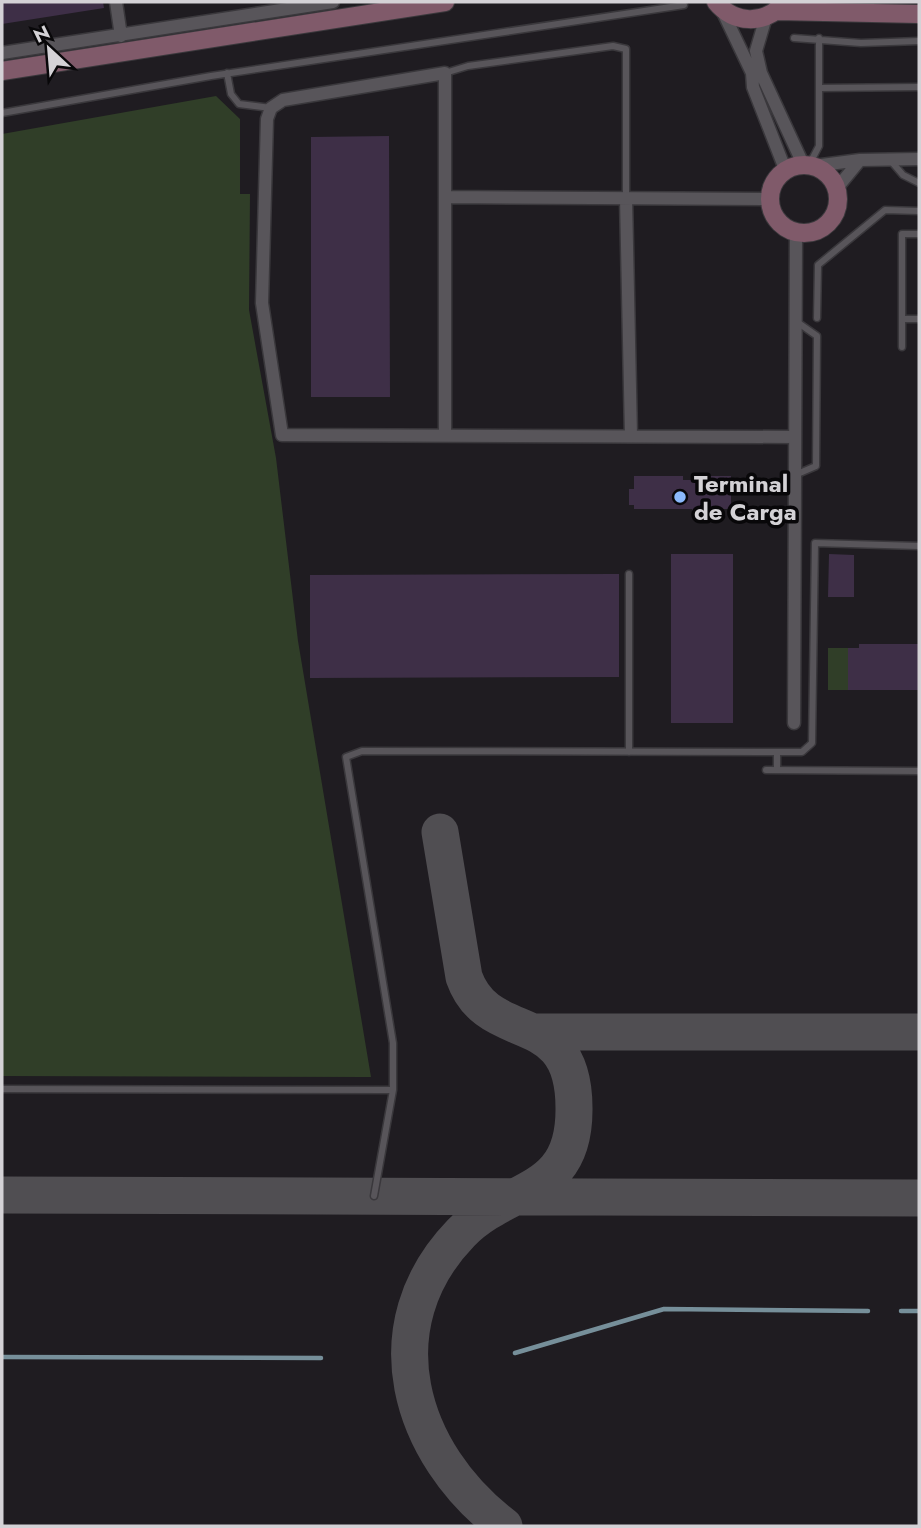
<svg xmlns="http://www.w3.org/2000/svg" width="921" height="1528" font-family="Jost,sans-serif">
<style>
.green{fill:#303e28}
.lines{fill:none;stroke-linecap:round;stroke-linejoin:round}
.stream{stroke:#768f9a;stroke-width:4.5}
.taxiway{stroke:#504e52;stroke-width:37}
.building{fill:#3e2f47}
.lane-casing{stroke:#3a383c;stroke-width:9}
.street-casing{stroke:#3a383c;stroke-width:15}
.secondary-casing{stroke:#3a383c;stroke-width:20}
.lane{stroke:#58555a;stroke-width:6}
.street{stroke:#58555a;stroke-width:12}
.secondary{stroke:#805a6a;stroke-width:18}
.poi-dot{fill:#8bb9fc;stroke:#080709;stroke-width:2.5}
.labels{text-anchor:middle;dominant-baseline:central;stroke-width:7;stroke-linejoin:round;paint-order:stroke}
.poi-label{font-size:24px;font-weight:bold;fill:#d4d2d6;stroke:#080709;text-anchor:start}
</style>
<rect width="100%" height="100%" fill="#1f1c21"/>
<path class="green" d="M216 96 240 119V194H250L249 310 276 458 298 641 371 1077 2 1076V134Z
M828 648H848V690H828Z"/>
<g class="lines">
<path class="stream" d="M901 1311H919
M515 1353 664 1309 868 1311
M2 1357 321 1358"/>
<path class="taxiway" d="M440 832 464 977C489 1048 574 1004 574 1108 575 1197 509 1184 461 1233 371 1326 408 1453 504 1526
M535 1032H919
M2 1195 919 1198"/>
</g>
<path class="building" d="M2 2H103L104 8 2 24Z
M389 136 390 397H311V137Z
M634 476H683V480H697V476H731V509H699V512H692V509H634V505H629V489H634Z
M671 554H733V723H671Z
M829 554 854 555V597H828Z
M619 574V677L310 678V575Z
M859 644H919V690H848V648H859Z"/>
<g class="lines">
<defs>
<path id="lane" d="M794 38 861 43 919 41
M227 73 231 94 239 104 271 108
M445 73 468 66 613 46 626 49V198
M819 88 919 87
M2 113 211 76 684 5
M891 161 903 175 919 183
M809 165 819 146V38
M817 318 818 265 885 210 919 211
M902 319H919
M902 347V234H919
M795 475 816 466 817 336 797 322
M629 574V752
M766 770 919 771
M777 770V752
M2 1089 393 1090
M374 1196 393 1090V1043L346 757 362 751 802 752 812 743 815 543 919 546"/>
<path id="street" d="M116 2 121 36
M721 8 752 73 753 87 785 169
M766 17 756 51 761 73 803 164
M2 53 333 2
M814 166 860 160 919 159
M837 188 860 160
M445 197 769 199
M626 198 631 436
M445 435V73L283 100 271 108 267 119 262 303 282 435 795 437
M794 723 796 233"/>
<path id="secondary" d="M716 2C734 24 764 25 783 4
M777 11 919 14
M2 71 445 2
M770 199a34 34 0 1 1 68 0a34 34 0 1 1-68 0Z"/>
</defs>
<use href="#lane" class="lane-casing"/>
<use href="#street" class="street-casing"/>
<use href="#secondary" class="secondary-casing"/>
<use href="#lane" class="lane"/>
<use href="#street" class="street"/>
<use href="#secondary" class="secondary"/>
</g>
<circle class="poi-dot" cx="680" cy="497" r="7"/>
<g class="labels">
<g class="poi-label">
<text x="694" y="483">Terminal<tspan x="694" dy="28">de Carga</tspan></text>
</g>
</g>
<rect width="921" height="1528" fill="none" stroke="#d4d2d6" stroke-width="7"/>
<g transform="translate(49 49) rotate(334)" stroke="#080709" stroke-width="5" paint-order="stroke">
<path d="M0-5L12 26L0 18L-12 26Z" fill="#d4d2d6"/>
<text y="-10" font-size="19" font-weight="bold" text-anchor="middle" fill="#d4d2d6">N</text>
</g>
</svg>
